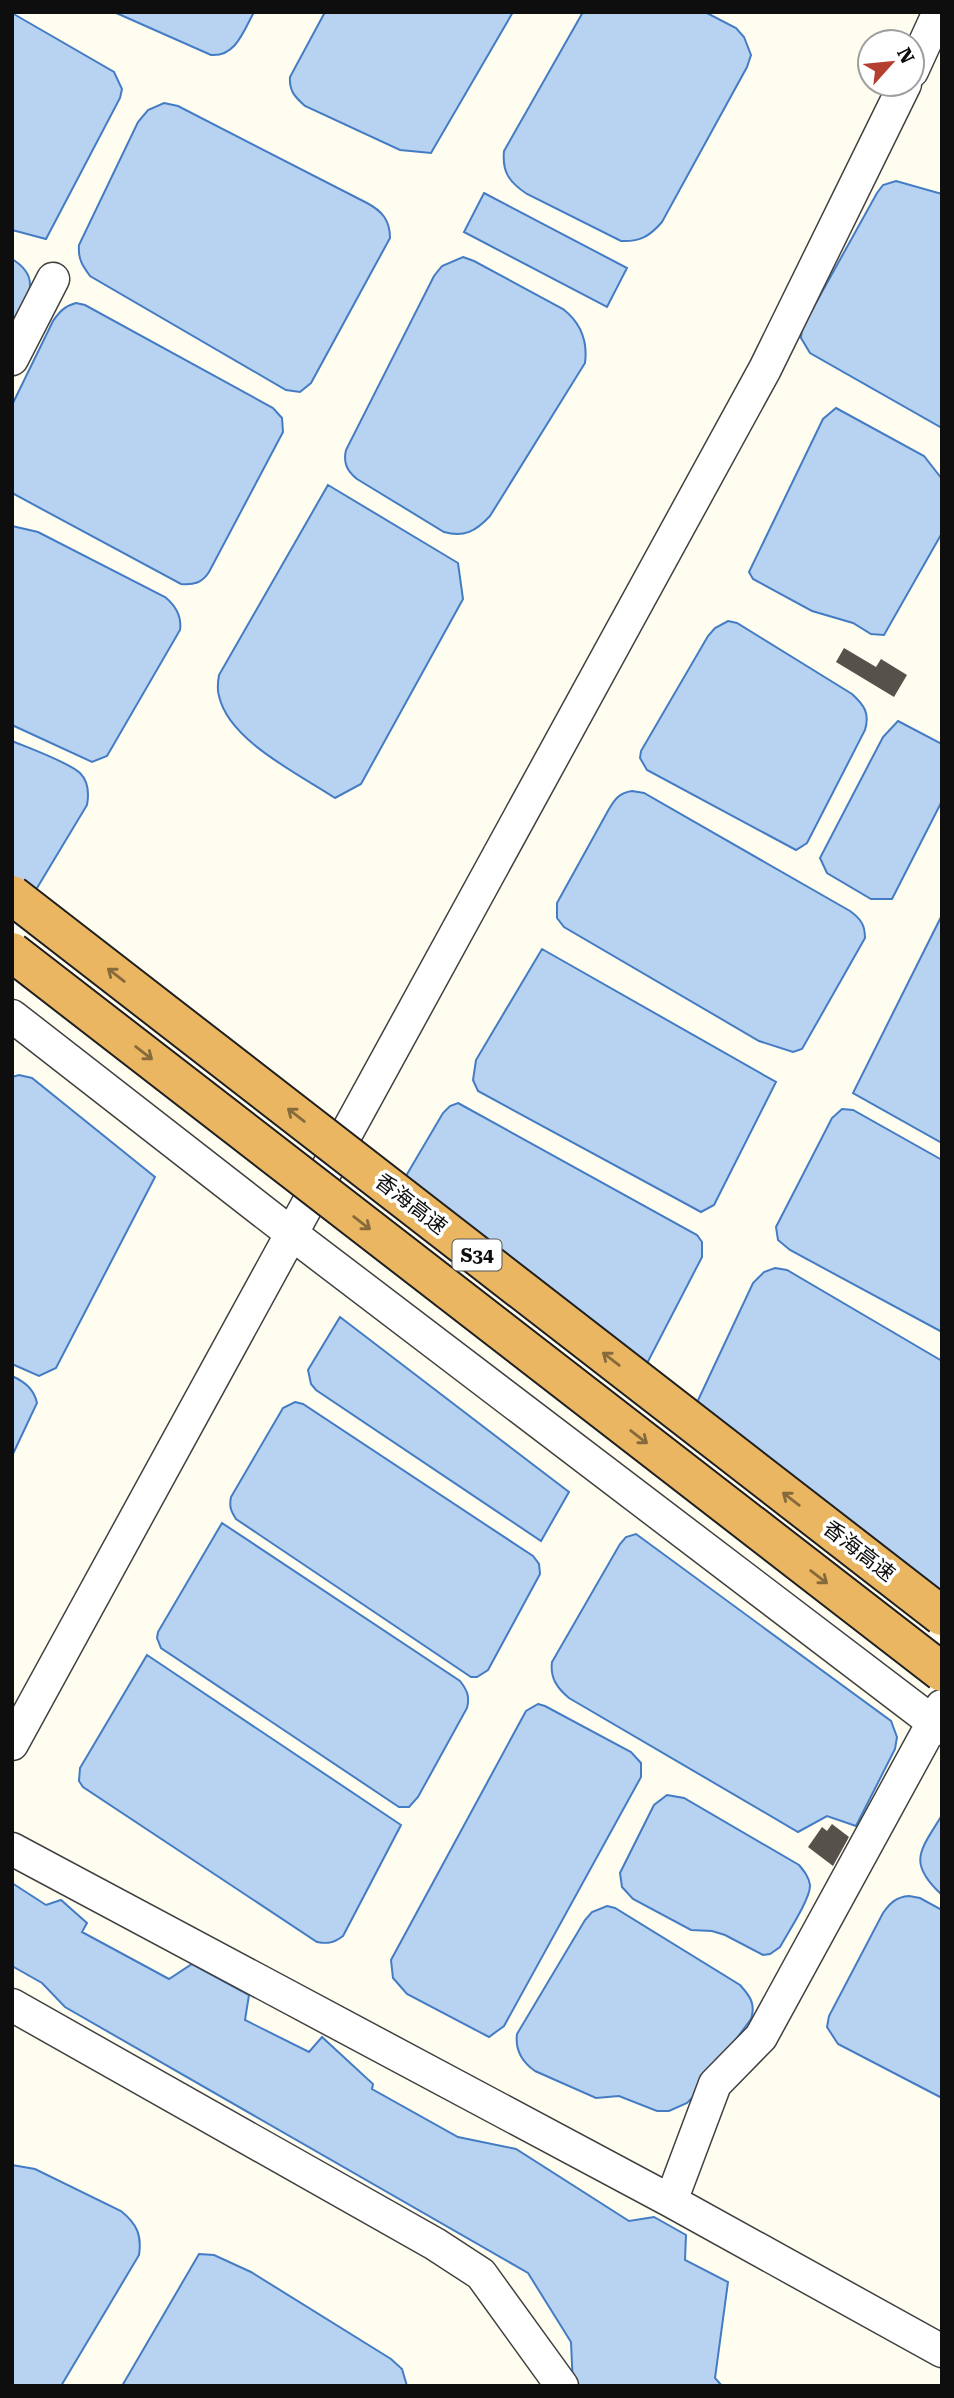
<svg xmlns="http://www.w3.org/2000/svg" width="954" height="2398" font-family="'Roboto Serif','Noto Sans SC',serif">
<style>
.water{fill:#b8d3f2;stroke:#447cc3;stroke-width:2}
.building{fill:#56514b}
.lines{fill:none;stroke-linecap:round;stroke-linejoin:round}
.minor-casing{stroke:#414141;stroke-width:35}
.minor{stroke:#fff;stroke-width:32}
.highway-bridge-casing{stroke:#1f1f1f;stroke-width:42;stroke-linecap:butt}
.highway-bridge{stroke:#eab662;stroke-width:38}
.oneway{stroke:#876a3c}
.labels{text-anchor:middle;dominant-baseline:central;stroke-width:7;stroke-linejoin:round;paint-order:stroke}
.shield{fill:#fff;stroke:#565656;stroke-width:2}
.shield-label{font-size:19px;font-weight:bold;fill:#0e0e0e}
.street-label{font-size:21px;fill:#0e0e0e;stroke:#fff}
</style>
<rect width="100%" height="100%" fill="#fefdf0"/>
<path class="water" d="M114 12H254C244 30 236 57 211 55Z
M325 12H513L431 153 400 150 305 106C295 97 289 91 290 77Z
M583 12H705L736 28 744 37 751 55 747 67 662 222C650 236 640 242 621 241L527 194C509 182 502 172 504 151Z
M12 13 114 72 122 89 120 98 46 239 12 230Z
M164 103 178 106 367 203C382 211 390 220 390 238L311 383 300 392 286 390 90 276C82 265 78 259 79 245L138 122 148 110Z
M896 181 942 194V428L810 353 801 338 802 328 877 193 883 185Z
M484 193 627 268 607 307 464 232Z
M463 257 474 261 563 309C581 323 588 340 585 363L490 516C476 531 464 538 444 532L357 479C347 471 343 463 346 450L434 276 442 266Z
M12 259C45 279 25 301 12 327Z
M76 303 85 305 273 408 282 418 283 432 209 572C202 583 194 585 181 584L12 493V405L53 321C60 311 65 306 76 303Z
M836 408 924 456 942 479V533L884 635 871 634 853 623 812 611 753 579 749 572 823 419Z
M328 485 458 563 463 599 361 784 335 798C299 774 229 741 219 696 217 690 218 681 219 675Z
M12 526 38 532 165 597C176 606 182 616 180 630L107 756 92 762 12 725Z
M728 621 737 623 852 694C864 705 870 713 865 730L807 843 796 850 647 770 640 758 641 751 708 636 715 628Z
M898 721 942 744V801L892 899H871L827 873 820 858 883 737Z
M12 741C29 748 68 762 80 773 89 782 89 794 87 805L31 898 12 884Z
M632 791 644 793 850 911C861 919 865 925 865 938L802 1049 793 1052 759 1041 564 927 557 918V903L609 809C615 799 619 793 632 791Z
M942 915V1143L853 1093Z
M542 949 776 1082 714 1205 701 1212 478 1091 473 1080 476 1060Z
M19 1075 32 1078 155 1177 56 1368 39 1376 12 1364V1077Z
M458 1103 697 1235 702 1242V1257L641 1375 403 1181 443 1113 450 1106Z
M842 1109 853 1110 942 1160V1332L790 1250 778 1240 776 1227 832 1118Z
M775 1268 787 1270 942 1361V1598L693 1411 753 1283 764 1272Z
M340 1317 569 1492 541 1541 316 1390 311 1384 308 1370Z
M12 1376C25 1382 34 1389 37 1403L12 1456Z
M295 1402 303 1404 533 1556 539 1564 540 1574 488 1670 477 1677H471L236 1519C231 1511 229 1507 231 1497L283 1408Z
M222 1523 460 1681C467 1690 470 1696 467 1708L418 1797 409 1807H399L161 1648 157 1638 158 1632Z
M636 1534 891 1721 897 1737 895 1749 856 1826 827 1816 798 1832 569 1698C557 1688 550 1678 552 1662L620 1544 626 1537Z
M147 1655 401 1825 343 1936C334 1943 328 1944 317 1942L83 1787 79 1781 80 1768Z
M538 1704 545 1706 631 1752 641 1763V1777L504 2026 489 2037 407 1994 393 1978 391 1960 526 1711Z
M667 1795 684 1798 799 1865C804 1871 809 1877 810 1885 811 1898 787 1934 780 1947L770 1954 763 1955 725 1935 712 1931 691 1930 633 1899 622 1887 620 1873 654 1805Z
M942 1815V1895C906 1862 921 1850 942 1815Z
M12 1883 46 1905 61 1900 87 1923 82 1932 169 1979 192 1964 249 1995 245 2020 309 2052 322 2037 373 2084 372 2089 458 2137 516 2149 629 2221 654 2217 686 2235 685 2260 728 2282 715 2378 722 2386H573L571 2342 528 2273 65 2007 42 1983 12 1966Z
M909 1896 920 1898 942 1910V2098L838 2044 827 2027 829 2016 883 1913C890 1903 896 1897 909 1896Z
M607 1906 615 1908 740 1985C750 1996 756 2004 751 2019L695 2095 687 2103 669 2111H657L619 2096 596 2098 535 2071C522 2062 515 2050 517 2034L585 1920 592 1912Z
M12 2165 35 2169 121 2211C137 2224 142 2235 139 2255L61 2386H12Z
M199 2254 214 2255 251 2272 391 2359 402 2369 407 2386H122Z"/>
<path class="building" d="M844 648 876 667 881 659 907 675 894 697 836 662Z
M832 1824 849 1837 833 1866 808 1847 822 1827 827 1831Z"/>
<g class="lines">
<defs>
<path id="minor" d="M912 71 939 12
M12 359 53 279
M12 1016 292 1234 942 1729
M12 1744 765 369 905 84
M12 1849 671 2201 942 2351
M12 2005 435 2244 481 2274 562 2386
M671 2201 715 2084 761 2037 942 1706"/>
</defs>
<use href="#minor" class="minor-casing"/>
<use href="#minor" class="minor"/>
<defs>
<path id="highway-bridge" d="M12 895 942 1616
M12 952 942 1672"/>
</defs>
<use href="#highway-bridge" class="highway-bridge-casing"/>
<use href="#highway-bridge" class="highway-bridge"/>
</g>
<defs><path id="oneway-shaft" d="M-6 0H5M1.5-3L5.5 0L1.5 3" fill="none" stroke-width="1.6" stroke-linecap="round" stroke-linejoin="round" transform="scale(1.75)"/></defs>
<g class="oneway">
<use href="#oneway-shaft" transform="translate(116 975) rotate(-142)"/>
<use href="#oneway-shaft" transform="translate(144 1053) rotate(38)"/>
<use href="#oneway-shaft" transform="translate(296 1115) rotate(-142)"/>
<use href="#oneway-shaft" transform="translate(362 1223) rotate(38)"/>
<use href="#oneway-shaft" transform="translate(611 1359) rotate(-142)"/>
<use href="#oneway-shaft" transform="translate(639 1437) rotate(38)"/>
<use href="#oneway-shaft" transform="translate(791 1499) rotate(-142)"/>
<use href="#oneway-shaft" transform="translate(819 1577) rotate(38)"/>
</g>
<g class="labels">
<rect class="shield" x="452.5" y="1239.5" width="49" height="31" rx="5"/>
<g class="shield-label">
<text x="477" y="1255">S34</text>
</g>
<g class="street-label">
<text transform="translate(411 1204) rotate(38)">香海高速</text>
<text transform="translate(859 1551) rotate(38)">香海高速</text>
</g>
</g>
<rect width="954" height="2398" fill="none" stroke="#0e0e0e" stroke-width="28"/>
<g transform="translate(891 63) rotate(63)"><circle r="33" fill="#ffffff" stroke="#9f9f9f" stroke-width="2"/>
<path d="M0-5L12 26L0 18L-12 26Z" fill="#b43f30"/>
<text y="-10" font-size="19" font-weight="bold" text-anchor="middle" fill="#0e0e0e">N</text>
</g>
</svg>
